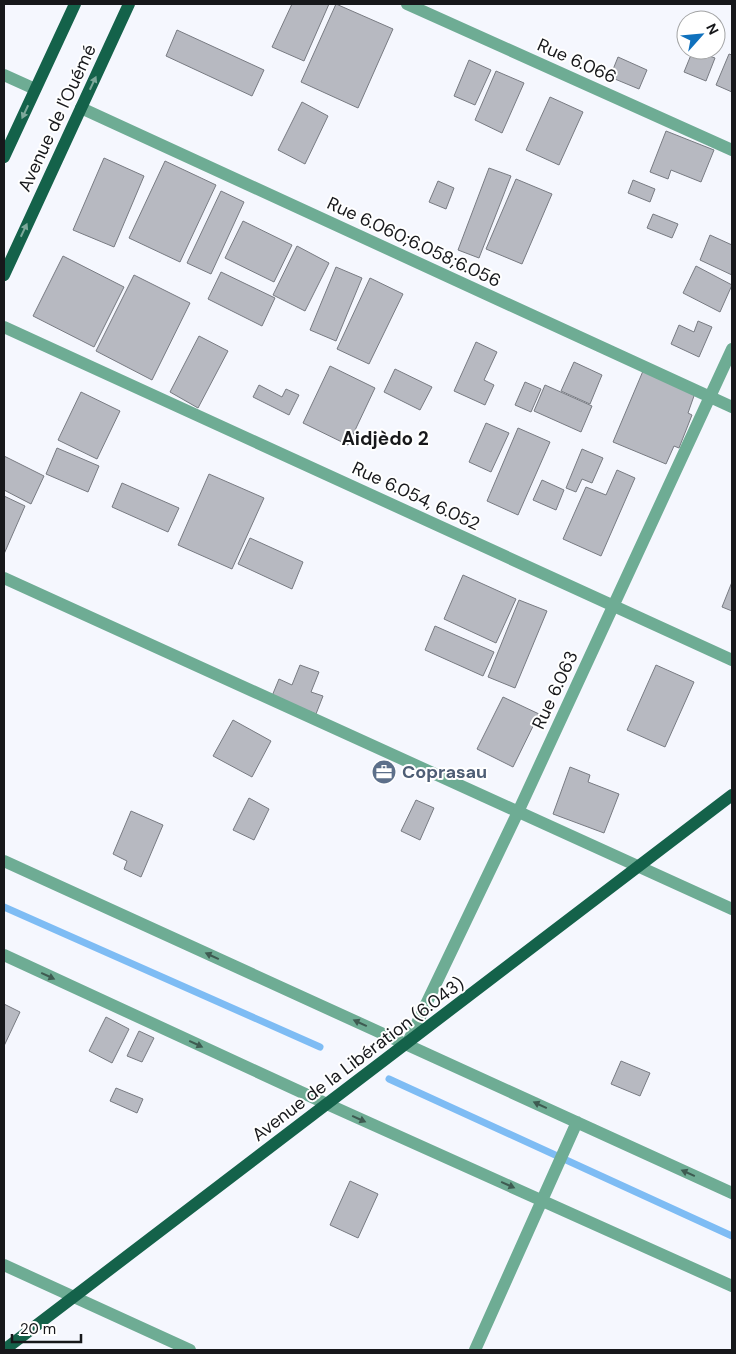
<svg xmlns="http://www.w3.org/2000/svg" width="736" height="1354" font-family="'DM Sans',sans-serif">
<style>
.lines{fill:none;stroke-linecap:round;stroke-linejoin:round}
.stream{stroke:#7ebcf4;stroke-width:7}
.building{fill:#b7b9c1;stroke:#787b82}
.minor{stroke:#6eac94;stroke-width:12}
.major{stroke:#14624a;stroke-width:12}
.oneway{fill:#7ea99b}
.oneway2{fill:#3e5b51}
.labels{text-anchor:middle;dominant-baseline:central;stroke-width:4;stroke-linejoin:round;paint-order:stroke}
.street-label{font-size:18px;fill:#17181b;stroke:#fff}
.service-label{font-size:18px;font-weight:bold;fill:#4e5e75;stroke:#fff;text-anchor:start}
.neighbourhood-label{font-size:19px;font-weight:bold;fill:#17181b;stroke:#fff}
</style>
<rect width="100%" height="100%" fill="#f5f7fe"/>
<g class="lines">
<path class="stream" d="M4 907 320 1047
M389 1079 732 1236"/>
</g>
<path class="building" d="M292 4H329L304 61 272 47Z
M336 4 393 29 358 108 301 82Z
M177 30 264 70 252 96 166 56Z
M693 50 715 58 706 81 684 72Z
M729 54 732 55V92L716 85Z
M618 57 647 70 639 89 610 77Z
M469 60 491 70 475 105 454 96Z
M496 71 524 83 502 133 475 120Z
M550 97 583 112 559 165 526 150Z
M302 102 328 116 305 164 278 150Z
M666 131 714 150 701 182 671 170 668 179 650 172Z
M104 158 144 176 114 247 73 230Z
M165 161 216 185 180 262 129 238Z
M489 168 511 176 479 258 458 250Z
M516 179 552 194 522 264 486 249Z
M633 180 655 189 650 202 628 193Z
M438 181 454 188 446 209 429 202Z
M221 191 244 202 211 274 187 263Z
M653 214 678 224 672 238 647 228Z
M243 221 292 245 274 282 225 258Z
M710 235 732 245V275L700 260Z
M297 246 329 263 305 311 273 295Z
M63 256 124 287 94 347 33 316Z
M696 266 732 285 720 312 683 293Z
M336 267 362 278 336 341 310 330Z
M221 272 275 298 262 326 208 299Z
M134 275 190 303 152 380 96 351Z
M370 278 403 294 369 364 337 349Z
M698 321 712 327 699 357 671 344 679 325 694 332Z
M199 336 228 351 198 408 170 392Z
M476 342 497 352 484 380 494 385 485 405 454 391Z
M574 362 602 375 590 404 561 391Z
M330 366 375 388 348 445 303 423Z
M395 369 432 387 420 410 384 392Z
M643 371 695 393 688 413 692 415 679 448 674 446 666 464 613 442Z
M525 382 541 389 531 412 515 405Z
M259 385 282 397 286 389 299 395 289 415 253 397Z
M545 385 592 406 581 432 534 411Z
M81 392 120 411 97 459 58 440Z
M486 423 509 433 491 472 469 462Z
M518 428 550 442 518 515 487 501Z
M57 448 99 466 88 492 46 474Z
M582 449 603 458 592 483 582 479 576 492 566 488Z
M4 456 44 476 31 504 4 490Z
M617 470 635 478 601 556 563 539 586 487 606 495Z
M209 474 264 498 232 569 178 545Z
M542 480 564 490 556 510 533 500Z
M122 483 179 508 168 532 112 507Z
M4 496 25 506 4 554Z
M250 538 303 562 292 589 238 564Z
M463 575 516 599 496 643 444 619Z
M732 582V611L722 607Z
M519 600 547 611 515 688 488 677Z
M435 626 494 652 483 676 425 650Z
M300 665 319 672 311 692 323 696 316 714 272 696 279 679 292 685Z
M656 665 694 682 665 747 627 730Z
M503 697 539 714 513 767 477 749Z
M233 720 271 741 252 777 213 756Z
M570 767 590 775 588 782 619 794 604 833 553 814Z
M249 798 269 809 254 840 233 830Z
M416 800 434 808 420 840 401 831Z
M131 811 163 825 141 877 124 869 127 861 113 854Z
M4 1004 20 1012 4 1046Z
M106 1017 129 1029 112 1063 89 1051Z
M139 1031 154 1038 142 1062 127 1056Z
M621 1061 650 1073 640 1096 611 1084Z
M116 1088 143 1099 137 1113 110 1101Z
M350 1181 378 1194 358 1238 330 1225Z"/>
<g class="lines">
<path class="minor" d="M407 4 732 150
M4 75 35 89
M81 108 732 407
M4 327 732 660
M4 578 732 909
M4 861 732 1193
M4 955 327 1104 732 1286
M407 1044 518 812 732 349
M4 1265 190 1350
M475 1350 577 1122"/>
<path class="major" d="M4 157 75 4
M4 275 129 4
M4 1350 732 795"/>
</g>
<defs><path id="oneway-solid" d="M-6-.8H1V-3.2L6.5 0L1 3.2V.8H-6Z" transform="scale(1.25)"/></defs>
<g class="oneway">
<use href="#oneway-solid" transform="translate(93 83) rotate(-65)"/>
<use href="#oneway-solid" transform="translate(25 112) rotate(115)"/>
<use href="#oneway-solid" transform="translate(24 230) rotate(-65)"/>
</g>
<g class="oneway2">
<use href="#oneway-solid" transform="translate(212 956) rotate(-155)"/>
<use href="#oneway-solid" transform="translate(48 976) rotate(25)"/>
<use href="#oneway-solid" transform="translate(360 1023) rotate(-155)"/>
<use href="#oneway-solid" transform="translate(196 1044) rotate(25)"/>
<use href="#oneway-solid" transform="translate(540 1105) rotate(-155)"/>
<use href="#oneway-solid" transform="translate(359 1119) rotate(24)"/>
<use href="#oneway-solid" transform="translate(688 1173) rotate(-156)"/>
<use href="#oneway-solid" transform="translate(508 1185) rotate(24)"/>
</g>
<defs>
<symbol id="office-disc" viewBox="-11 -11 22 22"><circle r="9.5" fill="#5c6f8a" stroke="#fff"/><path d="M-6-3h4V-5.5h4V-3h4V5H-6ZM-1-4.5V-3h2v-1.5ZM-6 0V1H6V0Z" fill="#fff"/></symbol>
</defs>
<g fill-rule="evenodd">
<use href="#office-disc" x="370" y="758" width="28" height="28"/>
</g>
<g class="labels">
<g class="street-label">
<text transform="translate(577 61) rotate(24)">Rue 6.066</text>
<text transform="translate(57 118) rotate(-65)">Avenue de l'Ouémé</text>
<text transform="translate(414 242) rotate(25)">Rue 6.060;6.058;6.056</text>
<text transform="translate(416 496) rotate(25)">Rue 6.054, 6.052</text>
<text transform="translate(555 690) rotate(-65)">Rue 6.063</text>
<text transform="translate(358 1059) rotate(-37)">Avenue de la Libération (6.043)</text>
</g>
<g class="service-label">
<text x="402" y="772">Coprasau</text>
</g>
<g class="neighbourhood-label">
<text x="385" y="438">Aidjèdo 2</text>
</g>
</g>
<rect width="736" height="1354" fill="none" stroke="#17181b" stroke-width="10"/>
<g transform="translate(701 35) rotate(63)"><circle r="24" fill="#ffffff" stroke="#a2a3a4"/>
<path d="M0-4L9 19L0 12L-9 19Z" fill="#1071bd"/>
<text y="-8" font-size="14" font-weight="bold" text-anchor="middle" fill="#17181b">N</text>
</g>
<path d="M12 1334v8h69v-8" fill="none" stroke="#17181b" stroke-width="2.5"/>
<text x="20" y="1334" font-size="15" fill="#17181b" stroke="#ffffff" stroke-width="4" paint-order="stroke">20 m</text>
</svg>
